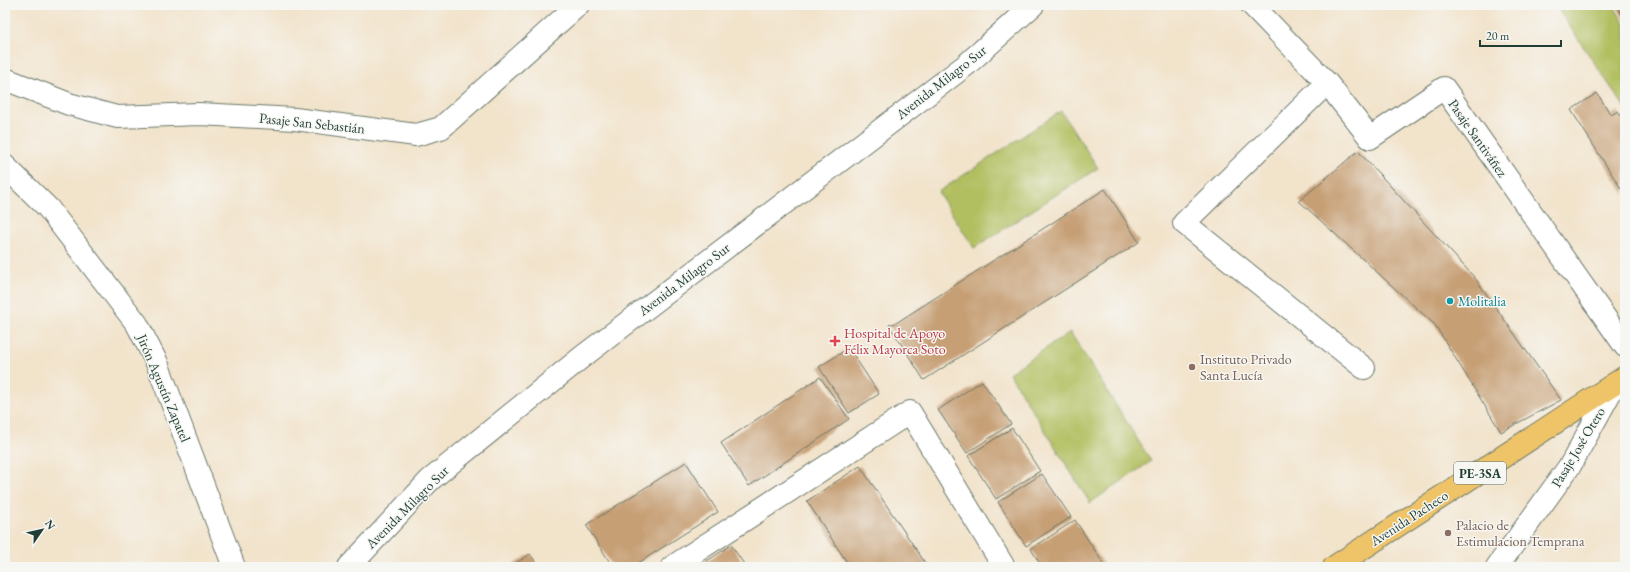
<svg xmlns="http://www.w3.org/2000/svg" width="1630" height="572" font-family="'EB Garamond',serif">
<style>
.green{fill:#b2bf60;stroke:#687e4a}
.building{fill:#c69f75}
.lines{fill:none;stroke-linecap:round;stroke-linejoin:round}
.minor-casing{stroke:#697769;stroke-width:24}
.highway-casing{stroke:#697769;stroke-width:24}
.minor{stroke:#fff;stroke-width:22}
.highway{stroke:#efc469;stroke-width:22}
.culture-dot{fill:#0f9aa8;stroke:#f6f6f2;stroke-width:1.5}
.health-dot{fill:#e0444e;stroke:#f6f6f2;stroke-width:1.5}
.education-dot{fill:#8d6e63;stroke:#f6f6f2;stroke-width:1.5}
.labels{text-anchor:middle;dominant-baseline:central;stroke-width:3;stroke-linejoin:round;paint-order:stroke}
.shield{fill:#f6f6f2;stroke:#60746d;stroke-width:1}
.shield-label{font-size:13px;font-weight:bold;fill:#1f3d34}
.street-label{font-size:14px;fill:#1f3d34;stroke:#f6f6f2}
.culture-label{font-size:14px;fill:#0d838f;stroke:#f6f6f2;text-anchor:start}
.health-label{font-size:14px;fill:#be3a42;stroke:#f6f6f2;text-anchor:start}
.education-label{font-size:14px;fill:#785e54;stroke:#f6f6f2;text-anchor:start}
</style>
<rect width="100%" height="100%" fill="#f6f6f2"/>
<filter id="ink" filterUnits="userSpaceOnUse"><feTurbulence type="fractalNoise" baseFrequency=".025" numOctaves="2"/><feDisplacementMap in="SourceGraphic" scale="8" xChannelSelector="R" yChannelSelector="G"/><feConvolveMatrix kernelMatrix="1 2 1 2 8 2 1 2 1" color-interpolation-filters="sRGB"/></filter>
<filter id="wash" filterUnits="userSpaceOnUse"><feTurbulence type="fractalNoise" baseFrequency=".012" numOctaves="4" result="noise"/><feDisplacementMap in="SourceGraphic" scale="16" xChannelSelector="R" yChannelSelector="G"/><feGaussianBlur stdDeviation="0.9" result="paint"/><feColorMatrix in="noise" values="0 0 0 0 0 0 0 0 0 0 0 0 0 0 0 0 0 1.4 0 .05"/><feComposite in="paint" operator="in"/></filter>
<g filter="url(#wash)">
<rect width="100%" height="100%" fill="#f2e3cb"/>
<path class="green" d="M1555 5H1613L1625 24V108Z
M1061 111 1098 168 974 248 938 192Z
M1070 332 1151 461 1090 503 1009 373Z"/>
<g id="blocks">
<path class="building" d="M1616 5H1625V20Z
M1597 93 1611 115 1618 111 1625 122V195L1571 110Z
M1358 151 1475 278 1561 400 1501 432 1435 325 1299 201Z
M1105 189 1139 242 924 380 889 325 896 323Z
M849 348 879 394 849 413 819 367Z
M820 377 849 419 749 486 721 443Z
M982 381 1011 424 967 453 938 410Z
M1012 428 1040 471 996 499 968 456Z
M686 462 718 512 632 567H613L586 525Z
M860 466 928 567H850L807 501Z
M1042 474 1071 517 1026 546 998 502Z
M1075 520 1103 563 1097 567H1042L1031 549Z
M731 545 746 567H698Z
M530 554 539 567H510Z"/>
</g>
</g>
<g filter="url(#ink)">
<use href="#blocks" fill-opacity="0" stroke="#697769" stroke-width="1"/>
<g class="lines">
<defs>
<path id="minor" d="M1252 5 1327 83 1370 138 1444 88 1625 346
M5 79 69 104 117 117 199 114 295 119 416 135 441 128 578 5
M1327 83 1184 223 1364 368
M5 166 48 208 137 324 157 363 234 567
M349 567 430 480 582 357 966 65 1033 5
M672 567 910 412 1004 567
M1497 567 1571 464 1615 384"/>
<path id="highway" d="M1334 567 1625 377"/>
</defs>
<use href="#minor" class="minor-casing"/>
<use href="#highway" class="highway-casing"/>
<use href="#minor" class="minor"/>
<use href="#highway" class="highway"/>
</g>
</g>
<circle class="culture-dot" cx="1450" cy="301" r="4"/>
<path class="health-dot" d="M833 335h4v4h4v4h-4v4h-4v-4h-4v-4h4z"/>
<g class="education-dot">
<circle cx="1192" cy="367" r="4"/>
<circle cx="1448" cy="533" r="4"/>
</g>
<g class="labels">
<rect class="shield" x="1454" y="462" width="52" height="22" rx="3"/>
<g class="shield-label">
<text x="1480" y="473">PE-3SA</text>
</g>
<g class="street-label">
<text transform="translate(941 82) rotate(-38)">Avenida Milagro Sur</text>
<text transform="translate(312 123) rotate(6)">Pasaje San Sebastián</text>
<text transform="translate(1478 138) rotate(55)">Pasaje Santiváñez</text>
<text transform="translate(684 279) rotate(-37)">Avenida Milagro Sur</text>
<text transform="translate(164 388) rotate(67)">Jirón Agustín Zapatel</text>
<text transform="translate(1578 447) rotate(-59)">Pasaje José Otero</text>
<text transform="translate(407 507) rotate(-45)">Avenida Milagro Sur</text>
<text transform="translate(1409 518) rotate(-33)">Avenida Pacheco</text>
</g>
<g class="culture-label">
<text x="1458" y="301">Molitalia</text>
</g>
<g class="health-label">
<text x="844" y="333">Hospital de Apoyo<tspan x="844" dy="16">Félix Mayorca Soto</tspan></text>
</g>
<g class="education-label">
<text x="1200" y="359">Instituto Privado<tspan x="1200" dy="16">Santa Lucía</tspan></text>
<text x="1456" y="525">Palacio de<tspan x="1456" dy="16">Estimulacion Temprana</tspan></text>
</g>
</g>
<rect width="1630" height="572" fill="none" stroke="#f6f6f2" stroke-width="20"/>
<g transform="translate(42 530) rotate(56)" stroke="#f6f6f2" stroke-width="3" paint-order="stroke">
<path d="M0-3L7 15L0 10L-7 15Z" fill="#1f3d34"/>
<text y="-6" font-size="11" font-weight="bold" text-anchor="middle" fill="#1f3d34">N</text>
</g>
<path d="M1480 40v6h81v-6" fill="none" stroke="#1f3d34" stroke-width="2"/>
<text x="1486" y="40" font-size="12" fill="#1f3d34" stroke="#f6f6f2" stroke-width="3" paint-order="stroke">20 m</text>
</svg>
